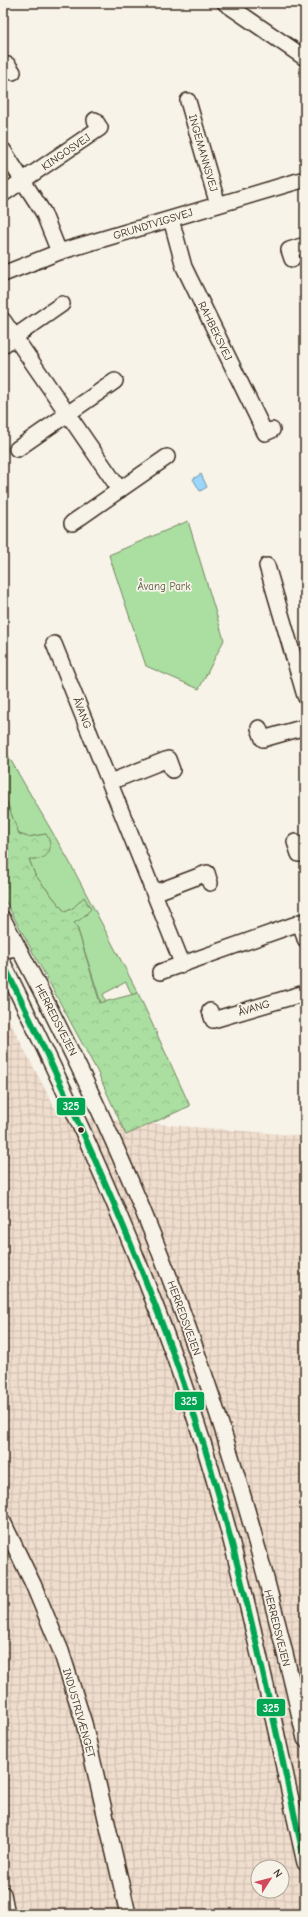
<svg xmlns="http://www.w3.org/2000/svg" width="308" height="1917" font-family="'Comic Neue',sans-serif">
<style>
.industrial{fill:url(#industrial-grid);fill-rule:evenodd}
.green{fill:#abdfa1;stroke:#738460}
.forest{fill:url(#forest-crowns);stroke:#738460}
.water{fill:#9bd7fc;stroke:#7592a3}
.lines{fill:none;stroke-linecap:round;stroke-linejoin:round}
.minor-casing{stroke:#3b2a1e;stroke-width:18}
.minor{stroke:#f7f3e8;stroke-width:15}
.bus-1-casing{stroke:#f7f3e8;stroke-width:9}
.bus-1{stroke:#00a651;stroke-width:6}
.bus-dot{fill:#3b2a1e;stroke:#f7f3e8;stroke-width:1.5}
.labels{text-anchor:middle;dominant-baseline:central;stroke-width:3.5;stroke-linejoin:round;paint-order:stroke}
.street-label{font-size:11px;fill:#3b2a1e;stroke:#f7f3e8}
.park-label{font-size:11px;fill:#57573f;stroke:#f7f3e8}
.line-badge{stroke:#f7f3e8;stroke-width:1.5}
.badge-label{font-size:11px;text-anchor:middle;font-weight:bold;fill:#fff}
</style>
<defs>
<pattern id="industrial-grid" width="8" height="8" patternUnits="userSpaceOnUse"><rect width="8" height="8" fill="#efddcd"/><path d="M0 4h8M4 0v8" fill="none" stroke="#cebeb0"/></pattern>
<pattern id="forest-crowns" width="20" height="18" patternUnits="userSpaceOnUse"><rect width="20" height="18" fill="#abdfa1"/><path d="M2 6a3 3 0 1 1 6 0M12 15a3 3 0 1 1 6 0" fill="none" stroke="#94c08a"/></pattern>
</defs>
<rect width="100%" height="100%" fill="#f7f3e8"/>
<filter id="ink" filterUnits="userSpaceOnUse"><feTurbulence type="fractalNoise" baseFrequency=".025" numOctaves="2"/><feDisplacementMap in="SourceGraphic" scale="8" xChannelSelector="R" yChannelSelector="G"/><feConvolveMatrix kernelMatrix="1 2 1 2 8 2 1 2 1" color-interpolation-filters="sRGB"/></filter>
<g filter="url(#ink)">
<path class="industrial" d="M3 1009 59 1116 305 1136V1914H3ZM258 1867H282V1891H258Z"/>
<path class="green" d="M188 521 224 640 199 689 146 666 109 555Z
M3 747 69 861 138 993 132 995 126 982 103 994 106 1002 101 1003 77 927 73 923 87 914 84 897 73 908 65 912 35 875 29 859 46 834 28 837 19 834 3 793Z"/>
<path class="forest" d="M3 793 19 834 28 837 46 834C51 841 53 854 42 858 39 860 33 859 29 859L35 875 65 912 73 908 84 897 91 909 81 919 74 923 77 927 100 1003 138 993 190 1106 126 1135 97 1071 3 897Z"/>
<path class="water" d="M201 474 207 487 200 491 193 479Z"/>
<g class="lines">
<defs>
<path id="minor" d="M225 3 305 58
M3 68 8 65 13 72
M188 101 218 205
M3 150 43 212 59 252
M3 194 100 128 95 120
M171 219 184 267 265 433 272 430
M292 259 289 250 305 245
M3 274 59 252 305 179
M3 320 120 490
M3 345 62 304
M17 449 115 381
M72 523 167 457
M267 566 305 696
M54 644 182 963
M259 728 263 739 305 727
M110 782 168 759 172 770
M295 842 299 854 305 853
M154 893 207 873 210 883
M3 919C58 1021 109 1125 152 1233 218 1396 267 1567 305 1739
M300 922 305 939
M3 950 18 948
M3 963C81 1121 153 1281 205 1449 247 1585 274 1725 305 1863
M160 972 305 921
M210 1011 213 1020 305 993
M3 1522 33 1584 61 1651 84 1723 128 1914
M3 1894 7 1914"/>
</defs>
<use href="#minor" class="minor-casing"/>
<use href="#minor" class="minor"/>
<defs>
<path id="bus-1" d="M3 963C80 1121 153 1281 205 1449 247 1585 274 1724 305 1863"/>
</defs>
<use href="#bus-1" class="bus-1-casing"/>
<use href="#bus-1" class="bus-1"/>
</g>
</g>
<circle class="bus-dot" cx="81" cy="1130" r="3.5"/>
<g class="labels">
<g class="street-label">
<text transform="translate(66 152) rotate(-34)">KINGOSVEJ</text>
<text transform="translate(203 153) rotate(74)">INGEMANNSVEJ</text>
<text transform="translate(153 224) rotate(-17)">GRUNDTVIGSVEJ</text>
<text transform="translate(215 331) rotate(64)">RAHBEKSVEJ</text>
<text transform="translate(82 713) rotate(68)">ÅVANG</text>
<text transform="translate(254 1008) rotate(-17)">ÅVANG</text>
<text transform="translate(56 1020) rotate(63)">HERREDSVEJEN</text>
<text transform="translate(184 1318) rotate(70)">HERREDSVEJEN</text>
<text transform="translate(277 1628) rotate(76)">HERREDSVEJEN</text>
<text transform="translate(79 1713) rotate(74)">INDUSTRIVÆNGET</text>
</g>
<g class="park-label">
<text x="164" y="586">Åvang Park</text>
</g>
</g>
<g class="line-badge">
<rect x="56" y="1097" width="30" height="19" rx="4" fill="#00a651"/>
<rect x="174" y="1391" width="31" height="20" rx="4" fill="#00a651"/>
<rect x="256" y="1698" width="30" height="19" rx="4" fill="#00a651"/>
</g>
<g class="badge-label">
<text x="71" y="1110">325</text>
<text x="189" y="1405">325</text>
<text x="271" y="1712">325</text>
</g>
<rect width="308" height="1917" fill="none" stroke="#f7f3e8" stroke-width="16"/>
<rect x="8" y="8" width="292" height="1901" fill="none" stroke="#3b2a1e" stroke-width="1.5" filter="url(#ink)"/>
<g transform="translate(270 1879) rotate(54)"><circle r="19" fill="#f7f3e8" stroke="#aca397"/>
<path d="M0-3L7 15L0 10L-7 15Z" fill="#d1495b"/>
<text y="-6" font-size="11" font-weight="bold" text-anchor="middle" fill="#3b2a1e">N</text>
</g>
</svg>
